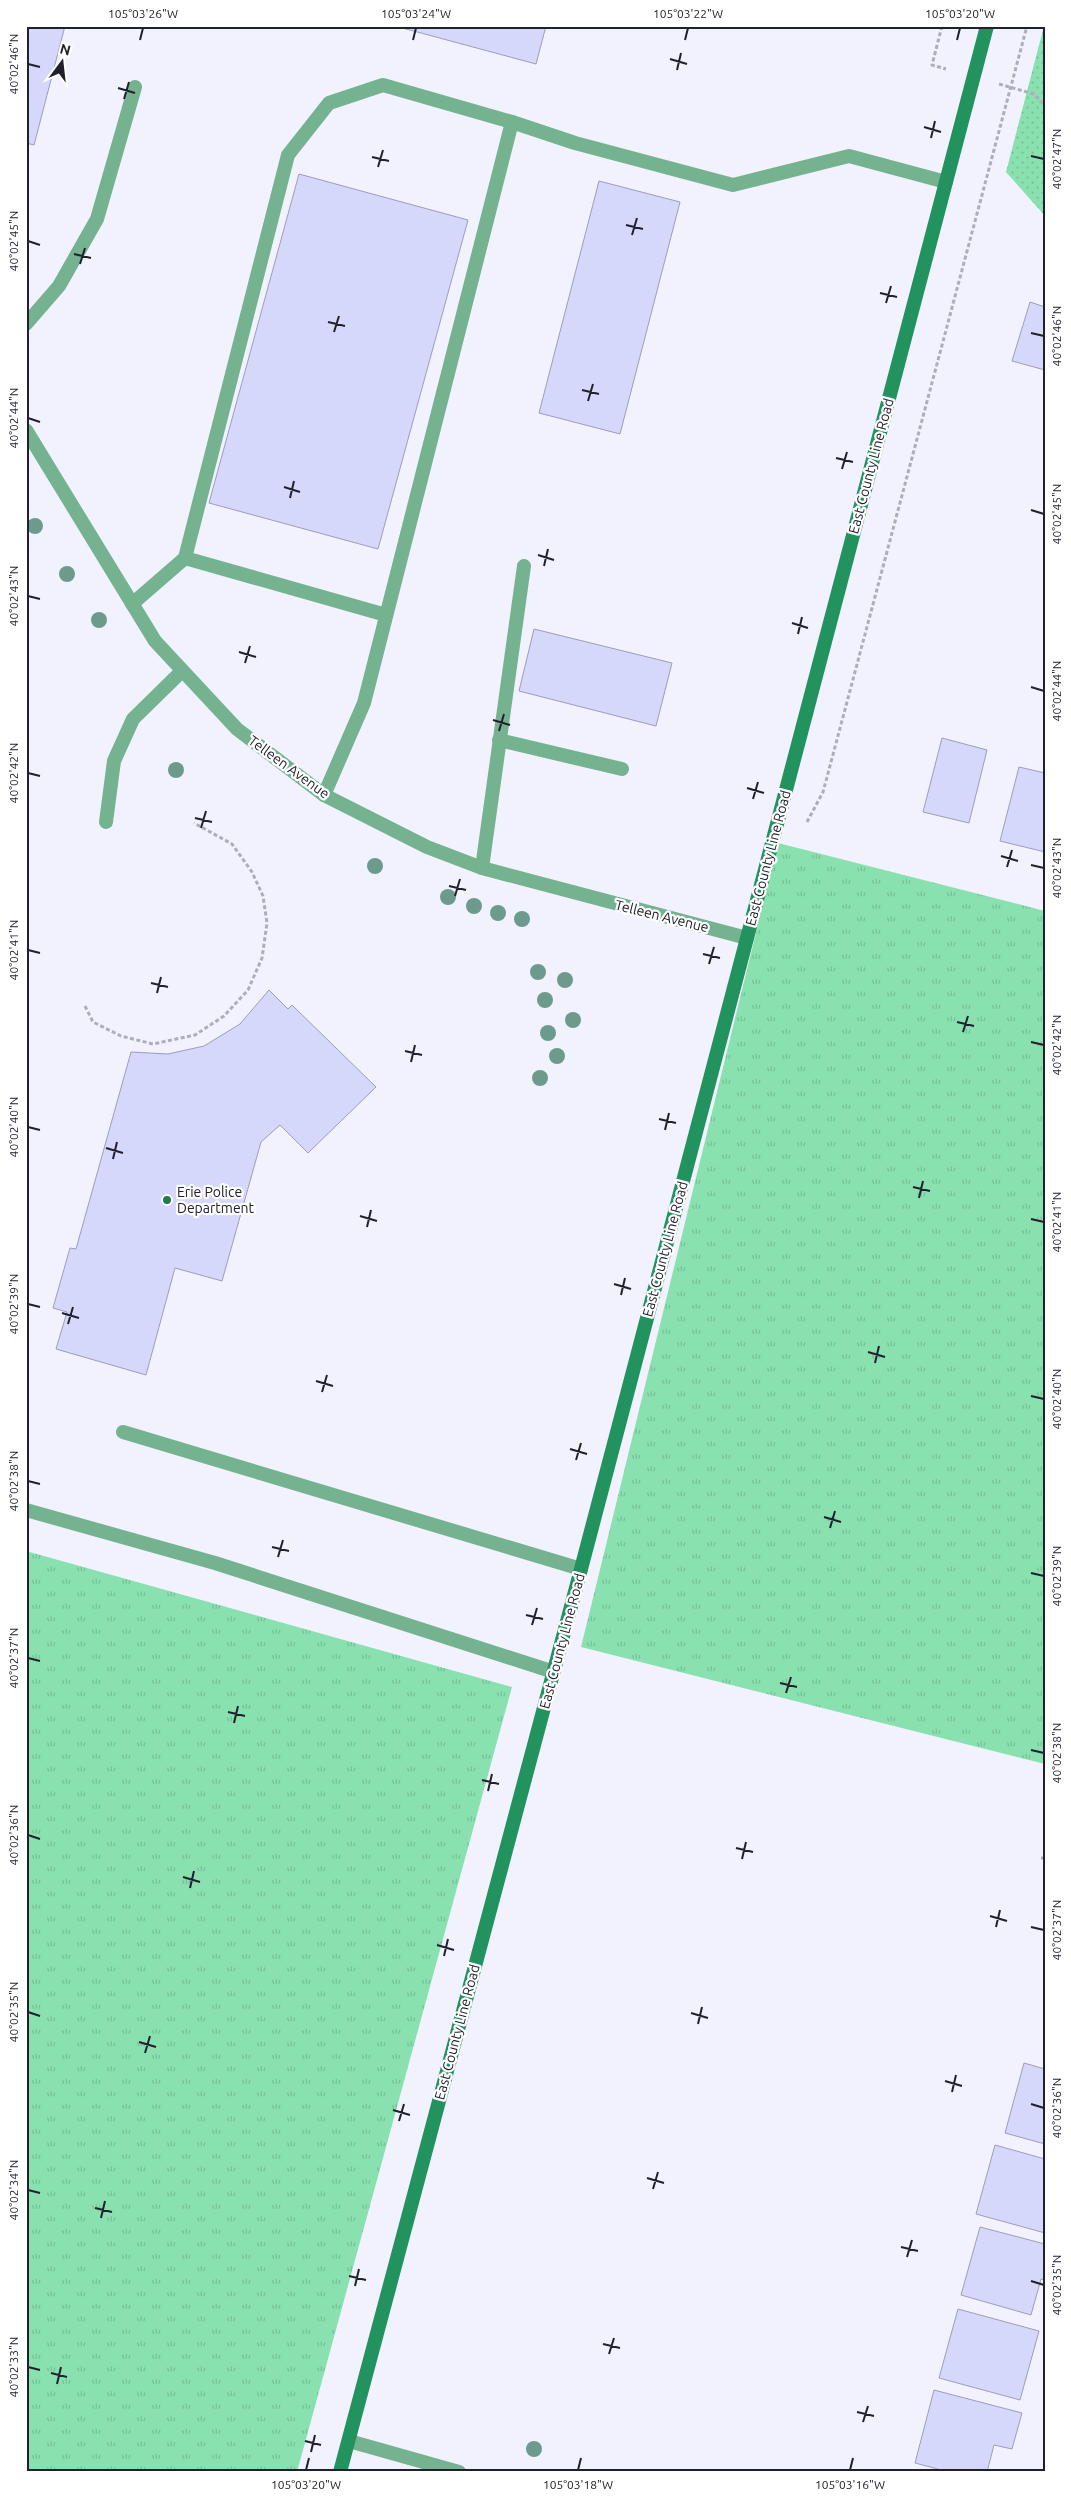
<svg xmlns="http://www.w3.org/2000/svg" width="1071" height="2498" font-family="Ubuntu,sans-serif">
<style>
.grass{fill:url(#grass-tufts)}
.park{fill:url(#park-dots)}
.building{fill:#d5d7fb;stroke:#9c9dba}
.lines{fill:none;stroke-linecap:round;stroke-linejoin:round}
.path{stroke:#adaeba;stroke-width:3;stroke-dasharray:4 2.5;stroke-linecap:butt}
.service{stroke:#75b28f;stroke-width:14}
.minor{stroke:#75b28f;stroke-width:14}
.secondary{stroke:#22925f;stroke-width:14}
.tree{fill:#6c9b8e}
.ticks{fill:none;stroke:#20212c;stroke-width:2}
.poi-dot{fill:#207b51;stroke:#fff;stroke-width:2}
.labels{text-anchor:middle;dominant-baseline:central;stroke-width:4.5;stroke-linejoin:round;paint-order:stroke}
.street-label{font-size:14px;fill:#20212c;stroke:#fff}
.poi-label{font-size:14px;fill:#20212c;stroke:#fff;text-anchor:start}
.neatline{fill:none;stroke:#20212c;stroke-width:2}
.ticks-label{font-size:12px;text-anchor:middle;fill:#20212c}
</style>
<defs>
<pattern id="grass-tufts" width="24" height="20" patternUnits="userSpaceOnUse" patternTransform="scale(1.25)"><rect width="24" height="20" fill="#89e1b0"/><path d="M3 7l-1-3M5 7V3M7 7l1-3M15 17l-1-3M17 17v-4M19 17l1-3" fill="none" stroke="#76c198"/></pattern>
<pattern id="park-dots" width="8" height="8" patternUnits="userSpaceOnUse" patternTransform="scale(1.25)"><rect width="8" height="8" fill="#89e1b0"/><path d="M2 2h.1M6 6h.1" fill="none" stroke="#76c198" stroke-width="1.8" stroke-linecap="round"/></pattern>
</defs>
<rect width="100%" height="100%" fill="#f1f2fe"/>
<g class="grass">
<polygon points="778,843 1045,911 1045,1764 581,1647"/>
<polygon points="26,1551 512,1687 297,2472 26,2472"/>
</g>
<polygon class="park" points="1044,26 1045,26 1045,216 1006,172"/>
<g class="building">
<polygon points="26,26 65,26 34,145 26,143"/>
<polygon points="395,26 546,26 536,64"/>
<polygon points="299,174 468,220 378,549 209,503"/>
<polygon points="599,181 680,202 620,434 539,413"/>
<polygon points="1030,302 1045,307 1045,370 1012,361"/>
<polygon points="534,629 672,663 656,726 519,691"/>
<polygon points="942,738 987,750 969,823 923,812"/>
<polygon points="1019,767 1045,773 1045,852 1000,841"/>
<polygon points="269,990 288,1009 292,1005 376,1087 308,1153 280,1125 261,1142 222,1281 175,1268 146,1375 56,1349 67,1312 53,1308 70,1248 76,1249 131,1052 168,1054 204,1046 240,1024"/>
<polygon points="1024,2063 1045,2069 1045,2144 1005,2133"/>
<polygon points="995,2145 1045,2159 1045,2233 976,2214"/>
<polygon points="980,2227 1045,2244 1045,2280 1041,2279 1031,2315 961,2295"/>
<polygon points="958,2309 1039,2331 1020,2400 939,2378"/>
<polygon points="934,2390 1022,2413 1012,2449 994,2445 987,2472 949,2472 915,2463"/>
</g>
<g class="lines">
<g class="path">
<polyline points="942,26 932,65 946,69"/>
<polyline points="999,84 1034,94 1045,106"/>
<polyline points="807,822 823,792 1027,26"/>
<polyline points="85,1006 93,1022 121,1036 153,1044 195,1035 224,1016 248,990 262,958 267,923 263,896 252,872 232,844 194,823"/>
<polyline points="1041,1858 1045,1858"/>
</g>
<g class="service">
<polyline points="512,122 575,143 733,185 849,156 946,182"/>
<polyline points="26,324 59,286 97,219 135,87"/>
<polyline points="132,604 185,558"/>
<polyline points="499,740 622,769"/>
<polyline points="324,795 364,703 512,122 383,85 329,103 288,155 185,558 386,615"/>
<polyline points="106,822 114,761 133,719 182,671"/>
<polyline points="482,868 524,566"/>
<polyline points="123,1432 581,1569"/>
<polyline points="26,1510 215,1563 554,1672"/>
</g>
<g class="minor">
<polyline points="26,430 155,641 237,729 324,795 427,847 482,868 747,938"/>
<polyline points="349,2441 459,2472"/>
</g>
<polyline class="secondary" points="340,2472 581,1569 987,26"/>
</g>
<g class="tree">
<circle cx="35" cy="526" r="8"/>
<circle cx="67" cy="574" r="8"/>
<circle cx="99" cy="620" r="8"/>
<circle cx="176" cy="770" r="8"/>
<circle cx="375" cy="866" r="8"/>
<circle cx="448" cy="897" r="8"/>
<circle cx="474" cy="906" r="8"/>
<circle cx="498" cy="913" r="8"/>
<circle cx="522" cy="919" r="8"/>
<circle cx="538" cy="972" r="8"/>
<circle cx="565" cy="980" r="8"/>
<circle cx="545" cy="1000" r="8"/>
<circle cx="573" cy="1020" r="8"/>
<circle cx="548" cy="1033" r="8"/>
<circle cx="557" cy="1056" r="8"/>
<circle cx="540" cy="1078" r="8"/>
<circle cx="534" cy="2449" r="8"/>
</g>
<path class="ticks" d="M 140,40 L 143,28M 413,40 L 416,28M 685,40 L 688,28M 957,40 L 960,28M 670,59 L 687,64M 28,64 L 40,67M 677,70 L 681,53M 118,88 L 135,93M 124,99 L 129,82M 924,127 L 941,132M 931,138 L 935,121M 1031,156 L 1044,159M 372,157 L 389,161M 378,167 L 383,150M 626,225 L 643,229M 632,235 L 637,218M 28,241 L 40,245M 74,254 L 91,258M 80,264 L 85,248M 880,293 L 897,297M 886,303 L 891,286M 328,322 L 345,326M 334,332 L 339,316M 1031,333 L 1044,336M 582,390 L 599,394M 588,401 L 593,384M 28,418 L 40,422M 836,458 L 853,462M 842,469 L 847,452M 284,487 L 300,492M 290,498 L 294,481M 1031,510 L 1044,514M 538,555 L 554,560M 544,566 L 548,549M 28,596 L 40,599M 792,623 L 808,628M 798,634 L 802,617M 239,652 L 256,657M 245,663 L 250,646M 1031,687 L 1044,691M 493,720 L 510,725M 499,731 L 504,714M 28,773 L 40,776M 747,788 L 764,793M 753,799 L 758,782M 195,818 L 212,822M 201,828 L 206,811M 1001,856 L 1018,861M 1031,865 L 1044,868M 1007,867 L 1012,850M 449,886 L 466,890M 455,896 L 460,879M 28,950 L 40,953M 703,954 L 720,958M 709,964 L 714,947M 151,983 L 168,987M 157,993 L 161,977M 957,1022 L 974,1026M 963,1032 L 968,1016M 1031,1042 L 1044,1045M 405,1051 L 422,1055M 411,1062 L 415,1045M 659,1119 L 676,1123M 28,1127 L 40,1130M 665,1130 L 669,1113M 106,1148 L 123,1153M 113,1159 L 117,1142M 913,1187 L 930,1191M 919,1198 L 923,1181M 360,1216 L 377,1221M 1031,1219 L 1044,1222M 367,1227 L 371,1210M 614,1284 L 631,1289M 621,1295 L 625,1278M 28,1304 L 40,1307M 62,1313 L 79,1318M 68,1324 L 73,1307M 868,1352 L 885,1357M 875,1363 L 879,1346M 316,1381 L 333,1386M 322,1392 L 327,1375M 1031,1396 L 1044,1399M 570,1449 L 587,1454M 576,1460 L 581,1443M 28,1481 L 40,1484M 824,1517 L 841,1522M 830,1528 L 835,1511M 272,1547 L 289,1551M 278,1557 L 283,1540M 1031,1573 L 1044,1576M 526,1615 L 543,1619M 532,1625 L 537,1608M 28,1658 L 40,1661M 780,1683 L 797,1687M 786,1693 L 791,1677M 228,1712 L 245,1716M 234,1723 L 238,1706M 1031,1750 L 1044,1753M 482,1780 L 499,1784M 488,1791 L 492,1774M 28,1835 L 40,1839M 736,1848 L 753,1852M 742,1859 L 746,1842M 183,1877 L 200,1882M 190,1888 L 194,1871M 990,1916 L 1007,1921M 996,1927 L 1000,1910M 1031,1927 L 1044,1930M 437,1945 L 454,1950M 444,1956 L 448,1939M 28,2012 L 40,2016M 691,2013 L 708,2018M 698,2024 L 702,2007M 139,2042 L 156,2047M 145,2053 L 150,2036M 945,2081 L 962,2086M 952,2092 L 956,2075M 1031,2104 L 1044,2108M 393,2110 L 410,2115M 399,2121 L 404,2104M 647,2178 L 664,2183M 653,2189 L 658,2172M 28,2190 L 40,2193M 95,2208 L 112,2212M 101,2218 L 105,2201M 901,2247 L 918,2251M 907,2257 L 912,2240M 349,2276 L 366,2280M 1031,2281 L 1044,2285M 355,2286 L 359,2269M 603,2344 L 620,2348M 609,2354 L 614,2338M 28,2367 L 40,2370M 51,2373 L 67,2377M 57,2384 L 61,2367M 857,2412 L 874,2416M 863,2422 L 868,2406M 305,2441 L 321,2445M 311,2452 L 315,2435M 306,2470 L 309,2458M 578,2470 L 581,2458M 850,2470 L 853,2458"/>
<circle class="poi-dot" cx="167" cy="1200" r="5"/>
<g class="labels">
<g class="street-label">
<text transform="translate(871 466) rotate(-75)">East County Line Road</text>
<text transform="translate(289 767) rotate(36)">Telleen Avenue</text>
<text transform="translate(768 858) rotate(-75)">East County Line Road</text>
<text transform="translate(662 916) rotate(14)">Telleen Avenue</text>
<text transform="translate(665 1249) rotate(-75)">East County Line Road</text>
<text transform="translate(562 1641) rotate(-75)">East County Line Road</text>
<text transform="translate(457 2032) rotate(-75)">East County Line Road</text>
</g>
<g class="poi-label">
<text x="177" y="1192">Erie Police<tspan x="177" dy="16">Department</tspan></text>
</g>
</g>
<rect width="1071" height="2498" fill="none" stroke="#ffffff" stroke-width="55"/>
<g transform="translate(62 62) rotate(15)" stroke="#ffffff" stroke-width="4" paint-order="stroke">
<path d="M0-4L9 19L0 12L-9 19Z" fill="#20212c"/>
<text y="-8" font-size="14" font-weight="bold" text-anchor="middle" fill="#20212c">N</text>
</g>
<rect x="28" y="28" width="1016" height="2442" class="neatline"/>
<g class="ticks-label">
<text x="143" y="18">105°03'26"W</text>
<text x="416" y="18">105°03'24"W</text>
<text x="688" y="18">105°03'22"W</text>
<text x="960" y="18">105°03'20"W</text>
<text transform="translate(14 64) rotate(-90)" y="4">40°02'46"N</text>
<text transform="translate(1057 159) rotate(-90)" y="4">40°02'47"N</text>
<text transform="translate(14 241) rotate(-90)" y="4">40°02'45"N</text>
<text transform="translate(1057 336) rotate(-90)" y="4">40°02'46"N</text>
<text transform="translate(14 418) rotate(-90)" y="4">40°02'44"N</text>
<text transform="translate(1057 514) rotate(-90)" y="4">40°02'45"N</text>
<text transform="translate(14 596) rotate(-90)" y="4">40°02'43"N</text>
<text transform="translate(1057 691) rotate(-90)" y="4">40°02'44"N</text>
<text transform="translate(14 773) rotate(-90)" y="4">40°02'42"N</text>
<text transform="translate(1057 868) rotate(-90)" y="4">40°02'43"N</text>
<text transform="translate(14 950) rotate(-90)" y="4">40°02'41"N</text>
<text transform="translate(1057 1045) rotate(-90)" y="4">40°02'42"N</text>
<text transform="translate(14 1127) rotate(-90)" y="4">40°02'40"N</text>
<text transform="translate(1057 1222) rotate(-90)" y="4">40°02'41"N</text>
<text transform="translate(14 1304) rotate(-90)" y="4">40°02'39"N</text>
<text transform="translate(1057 1399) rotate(-90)" y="4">40°02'40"N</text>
<text transform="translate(14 1481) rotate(-90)" y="4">40°02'38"N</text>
<text transform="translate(1057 1576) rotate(-90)" y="4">40°02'39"N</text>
<text transform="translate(14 1658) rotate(-90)" y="4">40°02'37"N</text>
<text transform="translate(1057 1753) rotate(-90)" y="4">40°02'38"N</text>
<text transform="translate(14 1835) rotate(-90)" y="4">40°02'36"N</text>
<text transform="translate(1057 1930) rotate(-90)" y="4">40°02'37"N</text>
<text transform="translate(14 2012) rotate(-90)" y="4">40°02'35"N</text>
<text transform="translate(1057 2108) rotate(-90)" y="4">40°02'36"N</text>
<text transform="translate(14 2190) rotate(-90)" y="4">40°02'34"N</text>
<text transform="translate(1057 2285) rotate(-90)" y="4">40°02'35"N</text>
<text transform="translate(14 2367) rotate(-90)" y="4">40°02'33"N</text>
<text x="306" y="2489">105°03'20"W</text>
<text x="578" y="2489">105°03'18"W</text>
<text x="850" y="2489">105°03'16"W</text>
</g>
</svg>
